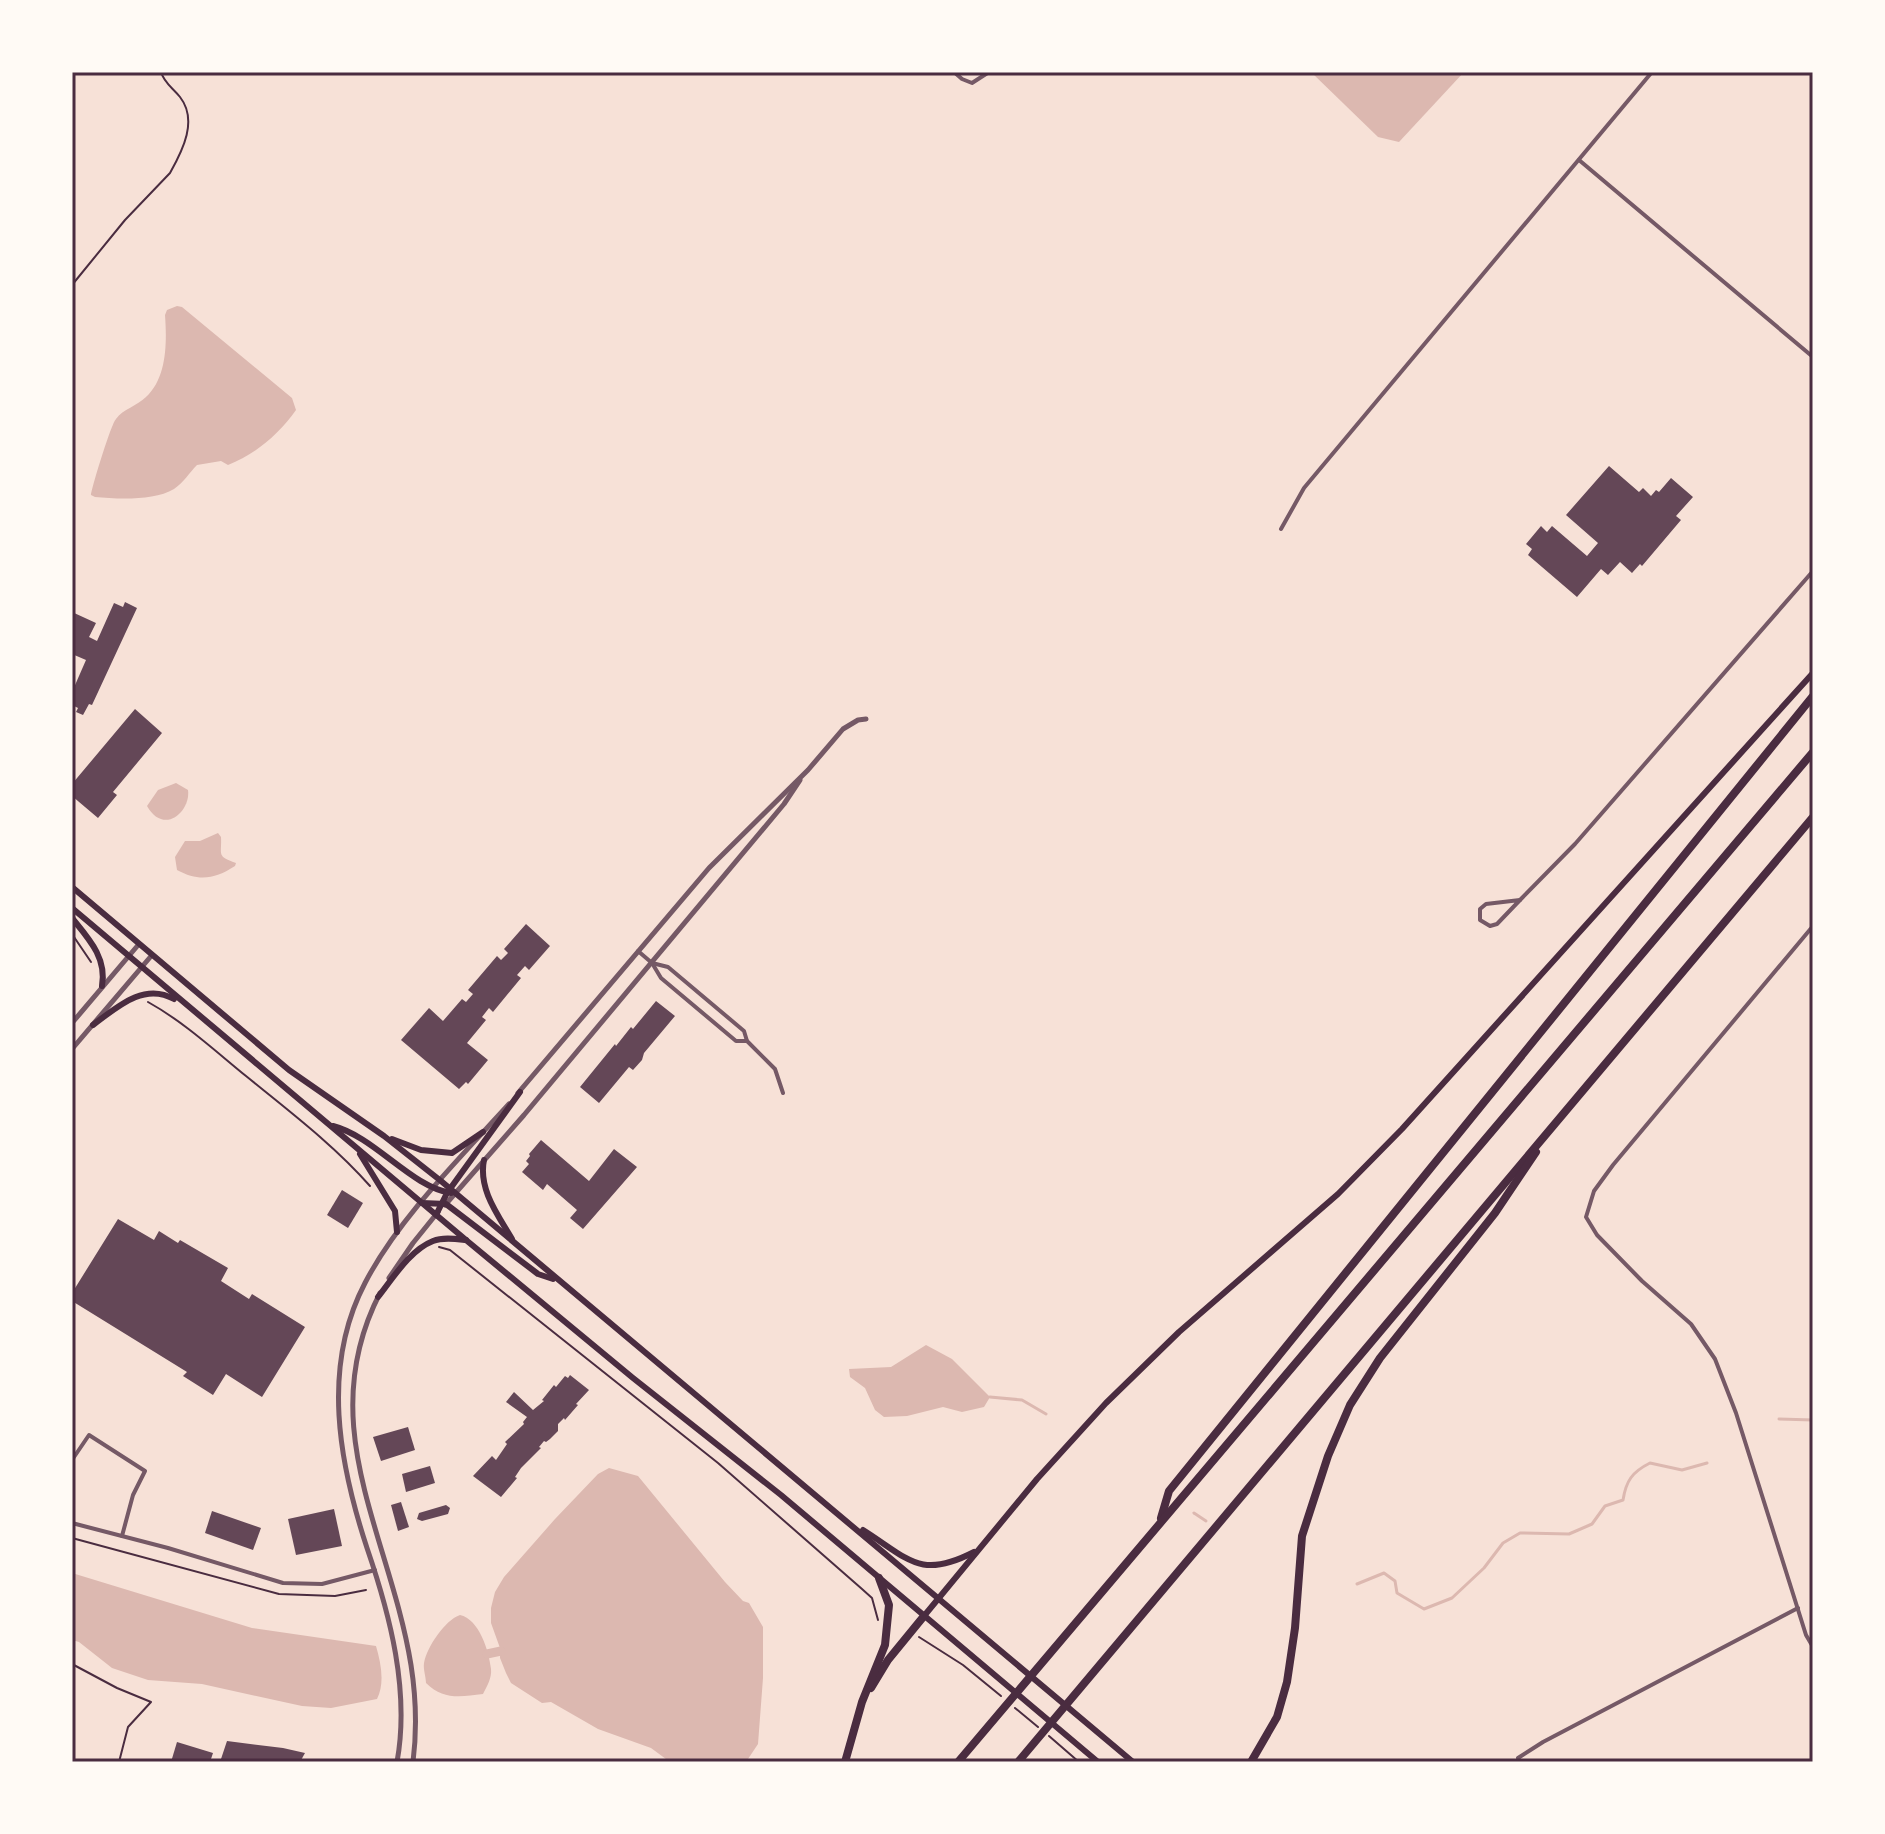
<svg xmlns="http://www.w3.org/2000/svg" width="1885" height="1834" font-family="'Golos Text',sans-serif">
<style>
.water{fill:#dcb8b0}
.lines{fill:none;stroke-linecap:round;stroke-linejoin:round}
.stream{stroke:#dcb8b0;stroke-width:3}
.canal{stroke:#dcb8b0;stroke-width:9}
.building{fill:#644757}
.path{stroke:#4a2c40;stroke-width:2}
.minor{stroke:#755966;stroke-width:4}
.tertiary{stroke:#755966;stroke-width:5}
.secondary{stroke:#4a2c40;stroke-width:6}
.motorway{stroke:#4a2c40;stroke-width:8}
.neatline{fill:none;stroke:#4a2c40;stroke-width:3}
</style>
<rect width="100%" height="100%" fill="#f7e1d7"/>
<g class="water">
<polygon points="1311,72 1464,72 1399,142 1378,137"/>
<path d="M 177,306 L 182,307 L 292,398 L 296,410 C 279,434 256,454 228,465 L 221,461 L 197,465 C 189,473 184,482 174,489 C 154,501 118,499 95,497 L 91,495 C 92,487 111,424 116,419 C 123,409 137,406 146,397 C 167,378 167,342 165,315 L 167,310 Z"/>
<path d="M 176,783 L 188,790 C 191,811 164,836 147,806 L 158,790 Z"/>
<path d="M 218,833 L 221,837 C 222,855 216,856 236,863 L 235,866 C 215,879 199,882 177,870 L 175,857 L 185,841 L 200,841 Z"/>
<polygon points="926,1345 952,1359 990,1397 984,1407 962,1412 943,1407 907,1416 884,1417 875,1410 865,1388 850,1377 849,1369 891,1367"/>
<polygon points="609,1468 638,1476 725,1582 743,1601 749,1603 763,1627 763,1678 758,1744 746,1762 670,1762 651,1748 598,1729 551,1702 542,1703 511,1683 506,1673 500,1658 500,1648 491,1623 491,1608 495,1592 504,1577 555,1519 598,1474"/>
<path d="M 72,1573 L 252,1628 L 376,1646 C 381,1663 385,1683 377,1699 L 331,1708 L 302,1706 L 202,1684 L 148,1680 L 112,1668 L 79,1642 L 72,1640 Z"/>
<path d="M 460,1615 C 479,1619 489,1651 491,1669 C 492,1678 487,1686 483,1694 C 460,1697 443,1700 426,1683 C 426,1677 423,1669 424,1663 C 427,1647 445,1620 460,1615 Z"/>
</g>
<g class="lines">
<g class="stream">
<polyline points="990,1397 1022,1400 1046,1414"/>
<polyline points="1779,1419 1813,1420"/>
<polyline points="1194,1513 1206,1521"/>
<path d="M 1357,1584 L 1384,1573 L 1395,1581 L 1397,1593 L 1424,1609 L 1452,1598 L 1484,1568 L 1503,1543 L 1520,1533 L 1569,1534 L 1592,1524 L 1605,1506 L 1623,1500 C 1626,1481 1632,1472 1650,1463 L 1682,1470 L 1707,1463"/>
</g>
<polyline class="canal" points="487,1654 501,1651"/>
</g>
<g class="building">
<polygon points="1609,466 1639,492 1643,488 1651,496 1656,490 1659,492 1671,478 1693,497 1676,516 1681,520 1642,566 1640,564 1632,573 1620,562 1608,575 1601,569 1577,597 1528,555 1532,549 1526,544 1541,526 1547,532 1552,526 1587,556 1598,543 1566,515"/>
<polygon points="125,602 137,608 92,705 89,704 83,715 76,712 78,708 72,705 72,692 86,660 72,654 72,612 96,623 89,637 97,641 114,603 123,607"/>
<polygon points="135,709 162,733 113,792 117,795 98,818 72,796 72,784"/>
<polygon points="526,924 550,946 529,970 525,966 517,975 521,978 493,1012 489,1008 482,1017 486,1020 467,1043 488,1060 468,1084 466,1082 459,1089 401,1040 429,1008 443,1021 462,999 466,1002 473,994 468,990 497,956 501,960 508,953 504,949"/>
<polygon points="656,1001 675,1016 644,1053 642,1060 633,1070 629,1067 599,1103 580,1087 615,1044 616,1046 631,1027 633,1029"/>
<polygon points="541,1140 589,1181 614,1149 637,1167 583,1229 570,1218 577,1210 547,1184 543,1190 522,1172 529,1164 526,1161 530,1156 529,1154"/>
<polygon points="342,1190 363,1203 348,1228 327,1215"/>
<polygon points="118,1219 154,1240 159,1231 178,1243 180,1240 228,1268 221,1281 249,1299 252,1294 305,1327 262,1397 226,1374 213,1395 183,1376 187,1372 72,1301 72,1293"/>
<polygon points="570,1375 589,1390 576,1404 578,1405 565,1420 564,1418 558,1424 558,1431 550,1439 546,1442 544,1441 539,1447 541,1448 521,1468 515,1477 517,1478 501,1497 473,1476 492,1456 496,1460 507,1444 505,1442 524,1424 523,1422 527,1417 506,1402 514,1392 533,1410 544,1401 542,1400 554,1385 556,1387 565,1376 568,1378"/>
<polygon points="408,1427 415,1450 381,1461 373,1437"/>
<polygon points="430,1466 435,1483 406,1492 402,1474"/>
<polygon points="401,1502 409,1527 398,1531 391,1505"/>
<polygon points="446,1505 450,1508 448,1514 422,1521 417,1519 419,1513"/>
<polygon points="334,1509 342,1546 296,1555 288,1519"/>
<polygon points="212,1511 261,1528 253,1550 205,1533"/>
<polygon points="227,1741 283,1748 305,1753 300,1762 220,1762"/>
<polygon points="177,1742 213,1753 210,1762 171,1762"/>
</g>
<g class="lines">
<g class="path">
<path d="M 72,285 L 125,220 L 170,173 C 183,150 198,120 180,97 C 173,88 164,83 161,72"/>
<polyline points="72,934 91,962"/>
<path d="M 148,1002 C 184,1022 214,1050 246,1076 C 289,1111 334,1145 370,1186"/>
<polyline points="439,1247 450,1250 718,1463 862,1589 872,1598 878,1620"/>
<polyline points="72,1538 279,1594 335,1596 366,1590"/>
<polyline points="919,1637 963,1665 1001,1696"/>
<polyline points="72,1664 117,1688 151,1702 128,1727 119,1762"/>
<polyline points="1015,1708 1038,1727"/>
<polyline points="1049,1736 1079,1762"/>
</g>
<g class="minor">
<polyline points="954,72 962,79 972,83 989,72"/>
<polyline points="1579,160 1813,357"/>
<polyline points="1281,529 1304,488 1652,72"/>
<polyline points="1520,900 1575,844 1813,571"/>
<polygon points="1520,900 1497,924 1490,926 1480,920 1480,909 1486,904"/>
<polyline points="1813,926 1613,1165 1594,1191 1586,1217 1597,1235 1642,1281 1691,1324 1715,1359 1736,1413 1806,1635 1813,1647"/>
<polyline points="638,951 652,963 661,978 736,1041 747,1041"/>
<polyline points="652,963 668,967 744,1031 747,1041 775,1069 783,1093"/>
<polyline points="72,1460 89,1435 145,1471 133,1495 122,1536"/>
<polyline points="72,1523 168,1548 283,1583 322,1584 375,1570"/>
<polyline points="1520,1762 1518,1758 1543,1742 1798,1608"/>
</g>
<g class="tertiary">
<polyline points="72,1023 139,944"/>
<polyline points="72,1049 152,955"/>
<polyline points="518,1093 709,868 808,770 843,729 858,720 866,719"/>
<polyline points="445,1205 524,1115 784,804 800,780"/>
<polyline points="389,1278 413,1243 438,1212"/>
<path d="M 380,1293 C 312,1425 390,1535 411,1665 C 416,1697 417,1730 413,1762"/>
<path d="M 397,1762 C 410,1691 390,1615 367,1548 C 339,1463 321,1367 365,1283 C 398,1219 460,1158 509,1104"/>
</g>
<g class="secondary">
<polyline points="72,887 289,1070 384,1136 441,1181 1133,1762"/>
<polyline points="72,908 466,1240 633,1378 781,1495 1098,1762"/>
<path d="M 72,918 C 89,939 107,958 102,986"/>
<path d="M 93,1025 C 117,1007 144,982 174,999"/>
<path d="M 333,1126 C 375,1137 411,1187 451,1193"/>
<polyline points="392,1139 421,1150 452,1153 483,1132"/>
<polyline points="360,1154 395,1211 397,1232"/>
<path d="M 484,1160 C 478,1189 498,1215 512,1239"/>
<polyline points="422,1203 446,1204 538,1274 553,1279"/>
<polyline points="436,1215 447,1193 520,1092"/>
<path d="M 378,1297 C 393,1278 410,1250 433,1241 C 443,1237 456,1239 466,1240"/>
<path d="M 863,1530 C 909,1559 920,1580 974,1552"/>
<polyline points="924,1616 1037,1479 1106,1403 1179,1332 1338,1194 1402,1129 1813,673"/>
</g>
<g class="motorway">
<polyline points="1161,1518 1169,1491 1813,696"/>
<polyline points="871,1688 888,1660 924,1616"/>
<polyline points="845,1762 862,1702 885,1645 889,1605 879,1578"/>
<polyline points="958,1762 1813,752"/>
<polyline points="1018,1762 1813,817"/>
<polyline points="1251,1762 1277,1717 1287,1682 1295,1628 1302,1536 1328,1456 1350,1405 1380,1358 1495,1213 1536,1152"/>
</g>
</g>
<rect width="1885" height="1834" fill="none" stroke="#fffaf5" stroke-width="148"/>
<rect x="74" y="74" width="1737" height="1686" class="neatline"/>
</svg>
